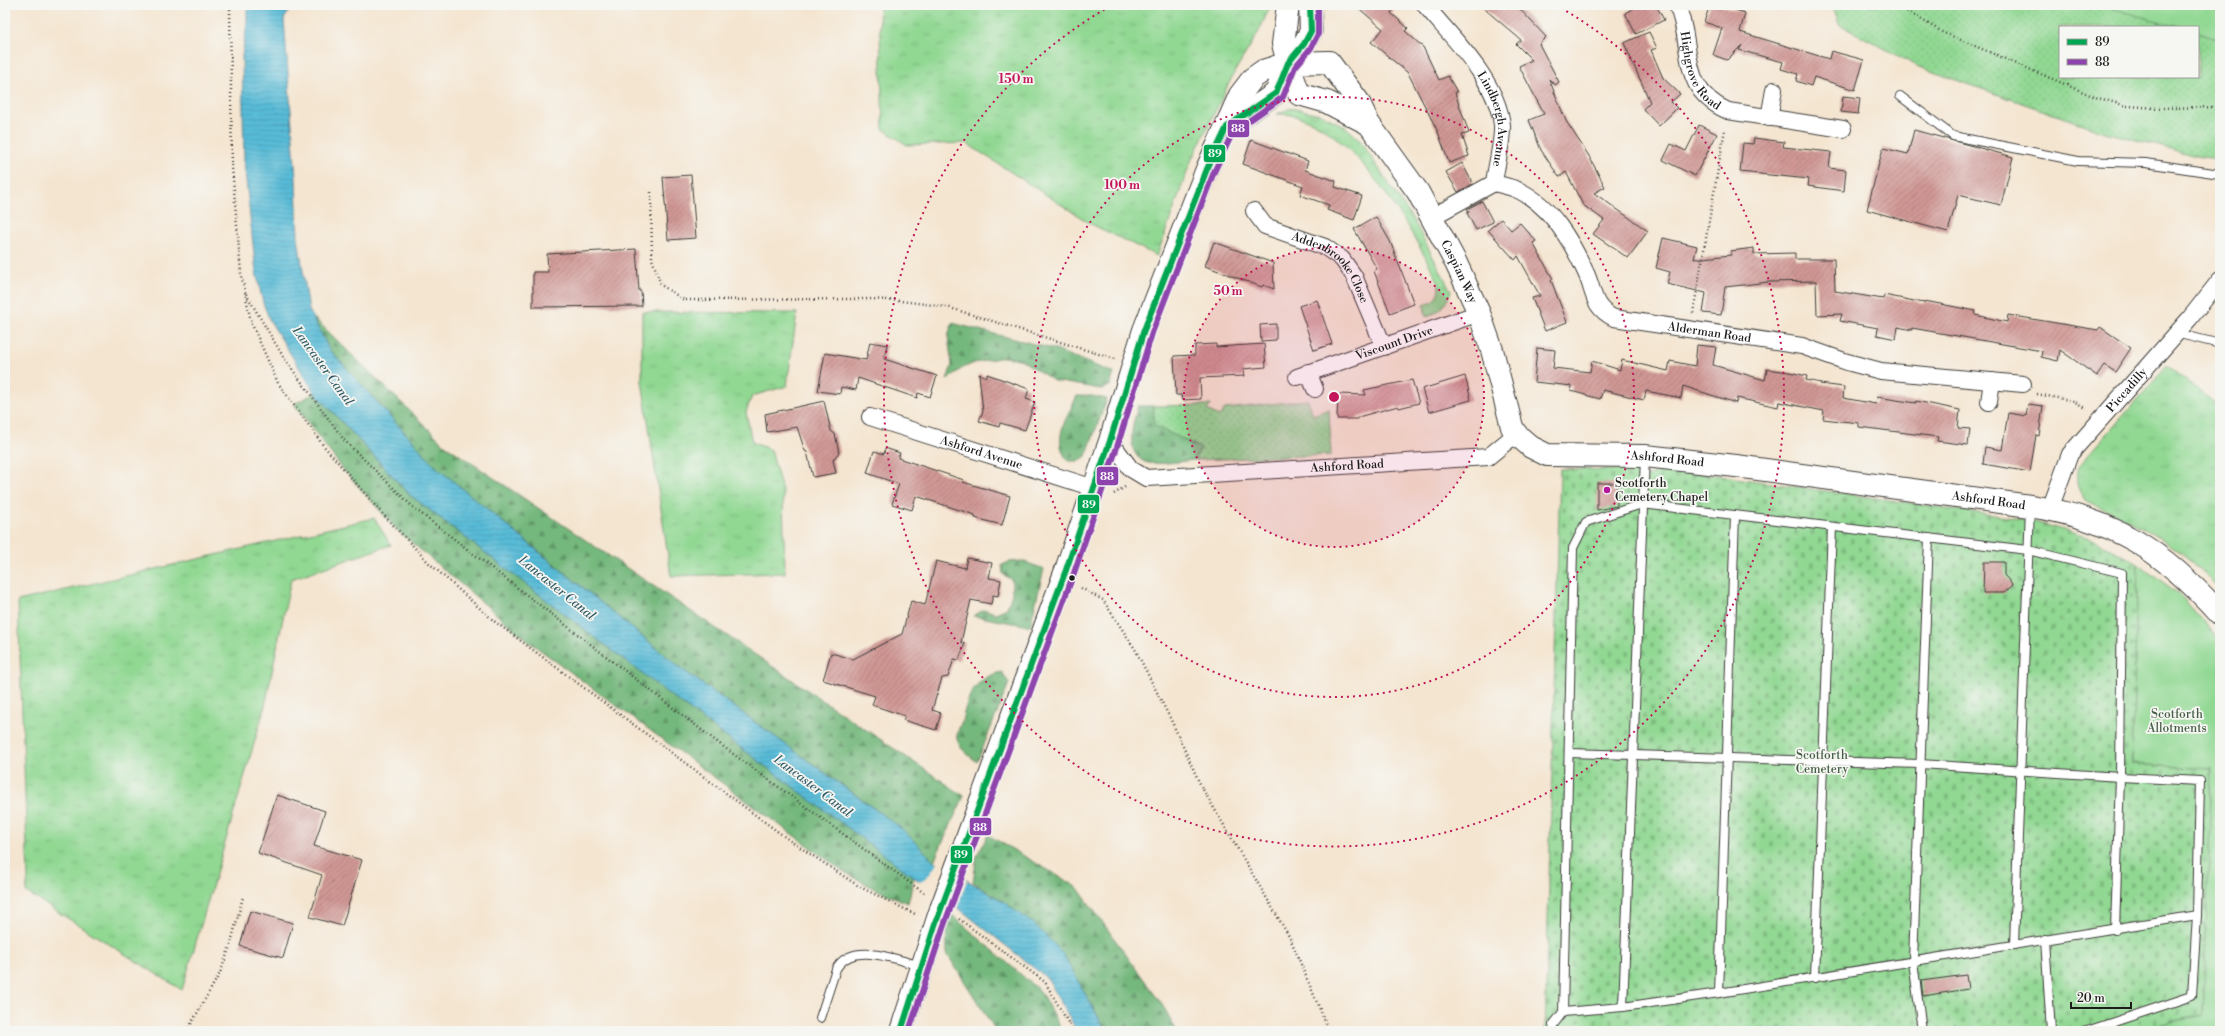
<svg xmlns="http://www.w3.org/2000/svg" width="2225" height="1036" font-family="'Libre Bodoni',serif">
<style>
.grass{fill:url(#grass-tufts);stroke:#567a58}
.forest{fill:url(#forest-firs);stroke:#486a4c}
.cemetery{fill:url(#cemetery-stones);stroke:#567a58}
.park{fill:url(#park-dots);stroke:#567a58;fill-rule:evenodd}
.garden{fill:#91d893;stroke:#567a58}
.water{fill:url(#water-rules);stroke:#3a6c7a}
.pier{fill:#f4e5d0}
.building{fill:url(#building-hatch)}
.lines{fill:none;stroke-linecap:round;stroke-linejoin:round}
.lane-casing{stroke:#3c3a37;stroke-width:10}
.street-casing{stroke:#3c3a37;stroke-width:18}
.secondary-casing{stroke:#3c3a37;stroke-width:24}
.primary-casing{stroke:#3c3a37;stroke-width:24}
.path{stroke:#3c3a37;stroke-width:2.5;stroke-dasharray:1 3;stroke-linecap:butt}
.lane{stroke:#fff;stroke-width:8}
.street{stroke:#fff;stroke-width:16}
.secondary{stroke:#fff;stroke-width:22}
.primary{stroke:#fff;stroke-width:22}
.primary-bridge-casing{stroke:#3c3a37;stroke-width:24;stroke-linecap:butt}
.primary-bridge{stroke:#fff;stroke-width:22}
.bus-1-casing{stroke:#f6f6f2;stroke-width:9}
.bus-2-casing{stroke:#f6f6f2;stroke-width:9}
.bus-1{stroke:#00a651;stroke-width:6}
.bus-2{stroke:#8e44ad;stroke-width:6}
.ring{fill:none;stroke:#c2185b;stroke-width:2;stroke-dasharray:2 4}
.poi-dot{fill:#b5179e;stroke:#f6f6f2;stroke-width:1.5}
.bus-dot{fill:#1c1c1c;stroke:#f6f6f2;stroke-width:1.5}
.labels{text-anchor:middle;dominant-baseline:central;stroke-width:3.5;stroke-linejoin:round;paint-order:stroke}
.street-label{font-size:12px;fill:#1c1c1c;stroke:#f6f6f2}
.poi-label{font-size:12px;fill:#1c1c1c;stroke:#f6f6f2;text-anchor:start}
.park-label{font-size:12px;fill:#455e46;stroke:#f6f6f2}
.water-label{font-size:13px;font-style:italic;fill:#345c67;stroke:#f6f6f2}
.centre{fill:#c2185b;stroke:#f6f6f2;stroke-width:2}
.ring-label{font-size:12px;text-anchor:middle;font-weight:bold;fill:#c2185b;stroke:#f6f6f2;stroke-width:3.5;stroke-linejoin:round;paint-order:stroke}
.line-badge{stroke:#f6f6f2;stroke-width:1.5}
.badge-label{font-size:11px;text-anchor:middle;font-weight:bold;fill:#fff}
</style>
<defs>
<pattern id="grass-tufts" width="24" height="20" patternUnits="userSpaceOnUse"><rect width="24" height="20" fill="#91d893"/><path d="M3 7l-1-3M5 7V3M7 7l1-3M15 17l-1-3M17 17v-4M19 17l1-3" fill="none" stroke="#7cb97e"/></pattern>
<pattern id="forest-firs" width="22" height="20" patternUnits="userSpaceOnUse"><rect width="22" height="20" fill="#74b87d"/><path d="M5 1l3.5 6h-7zM16 11l3.5 6h-7z" fill="#5e9566"/></pattern>
<pattern id="cemetery-stones" width="16" height="16" patternUnits="userSpaceOnUse"><rect width="16" height="16" fill="#91d893"/><path d="M2 7V4a2 2 0 0 1 4 0v3zM10 15v-3a2 2 0 0 1 4 0v3z" fill="#7cb97e"/></pattern>
<pattern id="park-dots" width="8" height="8" patternUnits="userSpaceOnUse"><rect width="8" height="8" fill="#91d893"/><path d="M2 2h.1M6 6h.1" fill="none" stroke="#7cb97e" stroke-width="1.8" stroke-linecap="round"/></pattern>
<pattern id="water-rules" width="6" height="5" patternUnits="userSpaceOnUse"><rect width="6" height="5" fill="#59bbd7"/><path d="M0 2.5h6" fill="none" stroke="#4da0b8"/></pattern>
<pattern id="building-hatch" width="6" height="6" patternUnits="userSpaceOnUse"><rect width="6" height="6" fill="#d09794"/><path d="M-1 1l2-2M0 6l6-6M5 7l2-2" fill="none" stroke="#a87a78"/></pattern>
</defs>
<rect width="100%" height="100%" fill="#f6f6f2"/>
<filter id="ink" filterUnits="userSpaceOnUse"><feTurbulence type="fractalNoise" baseFrequency=".025" numOctaves="2"/><feDisplacementMap in="SourceGraphic" scale="8" xChannelSelector="R" yChannelSelector="G"/><feConvolveMatrix kernelMatrix="1 2 1 2 8 2 1 2 1" color-interpolation-filters="sRGB"/></filter>
<filter id="wash" filterUnits="userSpaceOnUse"><feTurbulence type="fractalNoise" baseFrequency=".012" numOctaves="4" result="noise"/><feDisplacementMap in="SourceGraphic" scale="16" xChannelSelector="R" yChannelSelector="G"/><feGaussianBlur stdDeviation="0.9" result="paint"/><feColorMatrix in="noise" values="0 0 0 0 0 0 0 0 0 0 0 0 0 0 0 0 0 1.4 0 .05"/><feComposite in="paint" operator="in"/></filter>
<g filter="url(#wash)">
<rect width="100%" height="100%" fill="#f4e5d0"/>
<g class="grass">
<polygon points="879,5 1271,5 1258,33 1235,71 1191,161 1157,256 1091,224 966,143 907,145 883,129"/>
<path d="M 1291,108 L 1321,114 L 1346,127 L 1359,139 L 1414,221 L 1451,291 C 1446,306 1441,311 1426,317 L 1424,305 C 1436,301 1441,294 1438,281 C 1411,229 1345,110 1277,114 Z"/>
<polygon points="642,312 797,313 787,386 752,396 746,412 752,442 771,450 783,494 785,573 671,576 642,381"/>
<path d="M 2167,366 L 2220,407 L 2220,590 C 2178,542 2142,526 2085,500 C 2076,487 2075,481 2079,466 Z"/>
<polygon points="374,518 391,545 291,579 265,706 182,990 26,892 28,878 18,601"/>
</g>
<g class="forest">
<polygon points="313,317 445,445 964,796 934,861 902,829 682,669 436,467 329,349"/>
<polygon points="952,323 1053,349 1114,373 1110,386 1101,389 1054,381 1020,359 1004,357 974,363 961,369 947,380 952,365 948,337"/>
<polygon points="315,393 410,495 666,692 914,877 908,903 875,889 841,870 528,641 398,531 342,468 294,404"/>
<path d="M 1077,396 L 1092,396 L 1107,399 L 1086,456 L 1079,461 L 1068,461 C 1051,439 1067,418 1077,396 Z"/>
<path d="M 1138,406 L 1154,406 L 1154,425 L 1201,448 L 1194,460 C 1182,461 1156,466 1145,462 C 1124,453 1133,422 1138,406 Z"/>
<polygon points="1022,561 1044,569 1030,626 973,616 984,610 996,613 1007,608 1012,594 1012,580 1003,574 1002,565 1009,562"/>
<path d="M 1002,672 L 1009,683 L 977,762 C 969,755 960,750 957,739 C 956,734 960,726 962,721 C 968,695 974,678 1002,672 Z"/>
<polygon points="988,835 1077,887 1163,1006 1177,1031 1106,1031 1062,952 1001,900 973,882 977,855"/>
<polygon points="946,910 1040,991 1062,1031 996,1031 947,954"/>
</g>
<polygon class="cemetery" points="1560,469 1634,470 1639,476 1651,476 1655,471 1707,474 2028,520 2090,538 2138,563 2132,764 2212,769 2203,1015 2130,1031 1545,1031"/>
<g class="park">
<path d="M 1816,5 L 2220,5 L 2220,159 L 2201,157 L 2102,131 L 1919,67 L 1839,24 L 1834,9 ZM 2060,27 L 2198,27 L 2198,77 L 2060,77 Z"/>
<polygon points="1308,400 1313,415 1329,409 1331,455 1194,460 1201,448 1154,425 1154,406 1211,405 1207,410 1219,416 1225,409"/>
</g>
<g class="garden">
<polygon points="2100,5 2220,5 2220,39 2198,32 2198,27 2179,27"/>
<polygon points="2138,563 2180,595 2220,640 2220,1031 2130,1031 2203,1015 2212,769 2132,764"/>
</g>
<polygon class="water" points="247,5 293,5 284,19 296,178 298,238 309,310 329,349 436,467 538,551 682,669 902,829 934,861 1001,900 1035,925 1062,952 1106,1031 1077,1031 1048,979 957,907 923,884 666,692 410,495 315,393 270,321 263,303 256,272 244,162 242,56 247,24"/>
<polygon class="pier" points="938,862 967,880 956,909 919,883 930,874"/>
<g id="blocks">
<g class="building">
<polygon points="1355,5 1397,5 1391,13 1408,28 1405,31 1423,47 1439,80 1448,76 1457,92 1455,93 1469,133 1462,135 1469,156 1449,163 1438,132 1408,73 1371,42 1383,29"/>
<polygon points="1480,5 1516,5 1546,37 1539,44 1559,82 1555,85 1549,79 1566,121 1589,156 1605,187 1594,193 1648,231 1628,258 1593,234 1604,220 1583,205 1566,172 1559,177 1541,150 1529,120 1544,114 1519,66 1532,60 1516,44 1521,40"/>
<polygon points="1639,5 1656,5 1664,20 1636,34 1625,13"/>
<polygon points="1710,5 1719,5 1745,13 1740,32 1829,59 1831,51 1864,60 1855,90 1814,77 1811,86 1796,81 1798,74 1781,69 1783,62 1739,50 1742,45 1727,60 1713,55 1722,28 1704,22"/>
<polygon points="1649,32 1657,48 1651,50 1663,78 1680,94 1671,102 1677,108 1659,126 1643,109 1650,102 1624,43"/>
<polygon points="1843,96 1860,98 1858,114 1841,112"/>
<polygon points="1699,125 1717,134 1695,176 1663,160 1671,144 1686,151"/>
<polygon points="1914,130 2013,157 2001,205 1958,195 1948,232 1867,210 1883,148 1908,154"/>
<polygon points="1754,138 1784,142 1783,147 1831,152 1829,168 1846,170 1844,191 1808,186 1809,179 1740,172 1743,143 1753,144"/>
<polygon points="1251,140 1308,161 1305,170 1336,181 1335,187 1362,196 1354,220 1327,210 1329,205 1300,195 1303,186 1243,164"/>
<polygon points="1462,163 1473,184 1458,192 1446,172"/>
<polygon points="691,175 696,238 668,240 663,177"/>
<polygon points="1482,201 1493,222 1476,230 1467,213 1469,212 1467,209"/>
<polygon points="1376,217 1390,241 1414,304 1390,313 1374,271 1377,269 1354,229"/>
<polygon points="1501,219 1511,230 1520,223 1536,241 1533,243 1553,279 1551,280 1567,322 1545,331 1532,298 1540,296 1518,256 1515,260 1488,230"/>
<polygon points="1663,238 1697,246 1694,259 1731,255 1731,251 1754,248 1754,254 1795,253 1795,259 1834,259 1835,291 1883,299 1884,295 1924,303 1925,301 1976,311 1975,315 2007,322 2008,315 2098,330 2100,327 2131,348 2115,372 2105,365 2097,376 2060,350 2058,361 2041,357 2042,351 1912,328 1912,330 1898,327 1896,339 1877,335 1878,328 1840,321 1842,314 1817,315 1816,281 1769,282 1725,287 1721,315 1703,313 1706,293 1667,284 1670,272 1656,268"/>
<polygon points="1214,242 1273,263 1274,289 1263,285 1262,287 1205,266"/>
<polygon points="636,249 639,291 641,291 642,306 533,307 533,272 548,272 547,254"/>
<polygon points="1317,300 1332,344 1314,350 1299,306"/>
<polygon points="1276,324 1276,340 1261,341 1260,325"/>
<polygon points="870,342 887,345 884,359 937,376 930,397 918,393 917,398 858,378 856,390 841,387 840,394 818,391 825,353 866,360"/>
<polygon points="1216,344 1216,347 1264,344 1266,367 1243,369 1244,376 1200,378 1201,399 1182,400 1181,395 1176,395 1174,356 1195,355 1195,345"/>
<polygon points="1697,345 1716,347 1713,365 1765,380 1767,369 1789,372 1807,376 1806,380 1821,383 1820,384 1844,387 1843,398 1876,404 1877,397 1916,403 1916,401 1960,410 1958,428 1970,429 1968,445 1937,441 1938,437 1859,427 1859,423 1823,419 1824,411 1779,402 1778,407 1737,398 1736,403 1683,386 1681,398 1646,391 1644,400 1603,390 1600,399 1571,391 1572,386 1534,382 1537,348 1555,350 1553,368 1590,372 1592,361 1620,370 1622,360 1668,371 1670,361 1695,366"/>
<polygon points="979,374 987,377 987,374 1029,389 1026,399 1035,402 1025,430 1000,423 999,427 979,421 983,411"/>
<polygon points="1465,376 1471,400 1429,412 1422,389"/>
<polygon points="1412,380 1419,403 1399,408 1398,406 1358,417 1358,419 1337,419 1338,394 1366,395 1364,390"/>
<polygon points="824,401 831,431 835,434 839,452 833,460 836,473 813,477 807,452 805,451 797,427 767,432 765,414"/>
<polygon points="2028,404 2043,406 2039,436 2036,435 2030,472 1983,464 1985,447 2002,450 2008,413 2026,416"/>
<polygon points="885,448 900,453 898,458 964,480 963,482 1010,496 1002,525 975,518 975,515 916,496 912,510 892,504 899,484 867,473 874,451 884,454"/>
<polygon points="1597,483 1617,483 1617,506 1597,510"/>
<polygon points="967,558 992,563 989,578 1001,580 998,596 993,595 991,604 971,600 961,642 965,643 959,660 954,659 948,677 942,678 932,710 941,713 936,730 903,720 905,716 872,705 875,696 823,680 831,653 853,659 902,634 911,601 925,605 936,561 965,568"/>
<polygon points="1984,562 2004,562 2004,575 2013,585 2004,593 1983,593"/>
<polygon points="277,795 325,811 314,846 362,860 342,926 310,917 322,875 258,853"/>
<polygon points="250,911 293,923 283,958 240,946"/>
<polygon points="1966,975 1968,989 1923,996 1921,981"/>
</g>
</g>
</g>
<g filter="url(#ink)">
<use href="#blocks" fill-opacity="0" stroke="#3c3a37" stroke-width="1"/>
<g class="lines">
<defs>
<g id="lane">
<polyline points="1900,96 1953,136 2078,161 2146,163 2220,174"/>
<polyline points="2176,333 2220,344"/>
<polyline points="1569,753 1920,764 2120,777 2115,930"/>
<polyline points="2045,939 2051,1031"/>
<polyline points="2014,945 2030,507"/>
<polyline points="1815,978 1832,527"/>
<polyline points="1719,993 1735,515"/>
<polyline points="1623,1007 1645,457"/>
<polyline points="1563,1012 1623,1007 1719,993 2197,915"/>
<path d="M 820,1018 L 836,969 C 852,940 896,960 922,966"/>
<polyline points="1554,1031 1553,1025 1563,1012 1573,548 1586,522 1642,504 2028,550 2122,573 2120,777 2200,781 2197,915 2192,996 2087,1031"/>
<polyline points="1922,1031 1913,961 1929,538"/>
</g>
<g id="street">
<path id="s1" d="M 1425,5 C 1453,39 1497,80 1502,125 C 1503,141 1496,166 1494,183 L 1432,217"/>
<path id="s2" d="M 1677,5 C 1695,48 1677,88 1728,111 L 1843,129"/>
<polyline points="1769,118 1774,90"/>
<path id="s3" d="M 1494,183 C 1502,185 1512,187 1520,191 C 1552,207 1572,242 1586,273 C 1595,293 1592,307 1614,318 L 1802,346 L 1847,362 L 1881,371 L 2023,384"/>
<path id="s4" d="M 1254,211 L 1265,226 L 1325,247 L 1342,259 L 1354,276 L 1384,347"/>
<polyline points="1308,372 1315,389"/>
<path id="s5" d="M 1297,377 L 1479,313"/>
<polyline points="1989,402 1992,381"/>
<path id="s6" d="M 870,417 L 1094,488"/>
<path id="s7" d="M 1110,441 L 1131,469 L 1146,478 L 1488,457 L 1516,434"/>
<path id="s8" d="M 2050,509 L 2070,454 L 2190,318 L 2220,280"/>
</g>
<g id="secondary">
<path id="s9" d="M 1369,124 L 1327,102 L 1299,94 L 1288,63 L 1329,62 L 1358,101 L 1369,124 L 1418,192 L 1456,263 L 1479,313 L 1492,350 L 1512,427 L 1516,434 L 1531,447 L 1547,455 L 1645,456 L 1736,466 L 2030,506 C 2116,519 2163,551 2220,614"/>
</g>
<g id="primary">
<polyline points="1288,63 1283,44 1288,5"/>
<polyline points="1227,127 1276,93 1288,63 1304,44 1311,31 1310,5"/>
<polyline points="963,849 1066,570 1110,441 1144,330 1207,169 1240,95 1253,78 1263,71 1288,63"/>
<polyline points="901,1031 941,909"/>
</g>
</defs>
<use href="#lane" class="lane-casing"/>
<use href="#street" class="street-casing"/>
<use href="#secondary" class="secondary-casing"/>
<use href="#primary" class="primary-casing"/>
<g class="path">
<polyline points="230,5 232,167 241,273 251,322 278,383 323,445 379,510 429,563 494,621 789,840 860,887 917,915"/>
<polyline points="1897,5 1942,32 2095,97 2127,106 2157,108 2220,107"/>
<path d="M 651,192 L 652,259 L 661,285 L 684,300 L 862,299 C 891,299 918,303 947,307 L 1115,359"/>
<polyline points="246,294 284,358 344,440 414,508 725,748 924,893"/>
<polyline points="1693,313 1725,129"/>
<polyline points="2037,394 2074,401 2086,409"/>
<polyline points="1114,494 1125,487"/>
<polyline points="1081,588 1103,600 1135,649 1172,722 1201,786 1290,938 1329,1031"/>
<polyline points="959,919 1045,982 1073,1031"/>
<polyline points="187,1031 220,973 230,946 243,897"/>
</g>
<use href="#lane" class="lane"/>
<use href="#street" class="street"/>
<use href="#secondary" class="secondary"/>
<use href="#primary" class="primary"/>
<defs>
<polyline id="primary-bridge" points="941,909 963,849"/>
</defs>
<use href="#primary-bridge" class="primary-bridge-casing"/>
<use href="#primary-bridge" class="primary-bridge"/>
<defs>
<polyline id="bus-1" points="901,1031 935,925 1066,570 1110,441 1144,330 1207,169 1227,127 1276,93 1288,63 1304,44 1311,31 1310,5"/>
<polyline id="bus-2" points="909,1031 943,928 1074,573 1118,444 1152,333 1214,172 1233,132 1283,97 1295,67 1311,48 1318,34 1318,5"/>
</defs>
<use href="#bus-1" class="bus-1-casing"/>
<use href="#bus-2" class="bus-2-casing"/>
<use href="#bus-1" class="bus-1"/>
<use href="#bus-2" class="bus-2"/>
</g>
</g>
<circle cx="1334" cy="397" r="150" fill="#c2185b" fill-opacity=".12"/>
<g class="ring">
<circle cx="1334" cy="397" r="150"/>
<circle cx="1334" cy="397" r="300"/>
<path d="M1556 5A450 450 0 1 1 1112 5"/>
</g>
<circle class="poi-dot" cx="1607" cy="490" r="4"/>
<circle class="bus-dot" cx="1072" cy="578" r="3.5"/>
<g class="labels">
<g class="street-label">
<text stroke="none"><textPath href="#s2" startOffset="71">Highgrove Road</textPath></text>
<text stroke="none"><textPath href="#s1" startOffset="137">Lindbergh Avenue</textPath></text>
<text stroke="none"><textPath href="#s4" startOffset="100">Addenbrooke Close</textPath></text>
<text stroke="none"><textPath href="#s9" startOffset="398">Caspian Way</textPath></text>
<text stroke="none"><textPath href="#s3" startOffset="286">Alderman Road</textPath></text>
<text stroke="none"><textPath href="#s5" startOffset="103">Viscount Drive</textPath></text>
<text stroke="none"><textPath href="#s8" startOffset="144">Piccadilly</textPath></text>
<text stroke="none"><textPath href="#s6" startOffset="117">Ashford Avenue</textPath></text>
<text stroke="none"><textPath href="#s9" startOffset="729">Ashford Road</textPath></text>
<text stroke="none"><textPath href="#s7" startOffset="254">Ashford Road</textPath></text>
<text stroke="none"><textPath href="#s9" startOffset="1053">Ashford Road</textPath></text>
</g>
<g class="poi-label">
<text x="1615" y="483">Scotforth<tspan x="1615" dy="14">Cemetery Chapel</tspan></text>
</g>
<g class="park-label">
<text x="2177" y="714">Scotforth<tspan x="2177" dy="14">Allotments</tspan></text>
<text x="1822" y="755">Scotforth<tspan x="1822" dy="14">Cemetery</tspan></text>
</g>
<g class="water-label">
<text transform="translate(323 366) rotate(54)">Lancaster Canal</text>
<text transform="translate(557 588) rotate(39)">Lancaster Canal</text>
<text transform="translate(813 786) rotate(37)">Lancaster Canal</text>
</g>
</g>
<circle cx="1334" cy="397" r="6" class="centre"/>
<g class="ring-label">
<text x="1016" y="83">150 m</text>
<text x="1122" y="189">100 m</text>
<text x="1228" y="295">50 m</text>
</g>
<g class="line-badge">
<rect x="1227" y="119" width="23" height="19" rx="4" fill="#8e44ad"/>
<rect x="1203" y="144" width="23" height="19" rx="4" fill="#00a651"/>
<rect x="1096" y="466" width="23" height="20" rx="4" fill="#8e44ad"/>
<rect x="1077" y="494" width="23" height="20" rx="4" fill="#00a651"/>
<rect x="969" y="817" width="23" height="19" rx="4" fill="#8e44ad"/>
<rect x="950" y="845" width="23" height="19" rx="4" fill="#00a651"/>
</g>
<g class="badge-label">
<text x="1238" y="132">88</text>
<text x="1215" y="157">89</text>
<text x="1107" y="480">88</text>
<text x="1089" y="508">89</text>
<text x="980" y="831">88</text>
<text x="961" y="858">89</text>
</g>
<rect width="2225" height="1036" fill="none" stroke="#f6f6f2" stroke-width="20"/>
<rect x="2059" y="26" width="140" height="52" fill="#f6f6f2" stroke="#9f9f9c"/>
<rect x="2067" y="39" width="20" height="6" fill="#00a651" stroke="#9f9f9c"/>
<text x="2095" y="46" font-size="12" fill="#1c1c1c">89</text>
<rect x="2067" y="59" width="20" height="6" fill="#8e44ad" stroke="#9f9f9c"/>
<text x="2095" y="66" font-size="12" fill="#1c1c1c">88</text>
<path d="M2071 1002v6h60v-6" fill="none" stroke="#1c1c1c" stroke-width="2"/>
<text x="2077" y="1002" font-size="12" fill="#1c1c1c" stroke="#f6f6f2" stroke-width="3" paint-order="stroke">20 m</text>
</svg>
